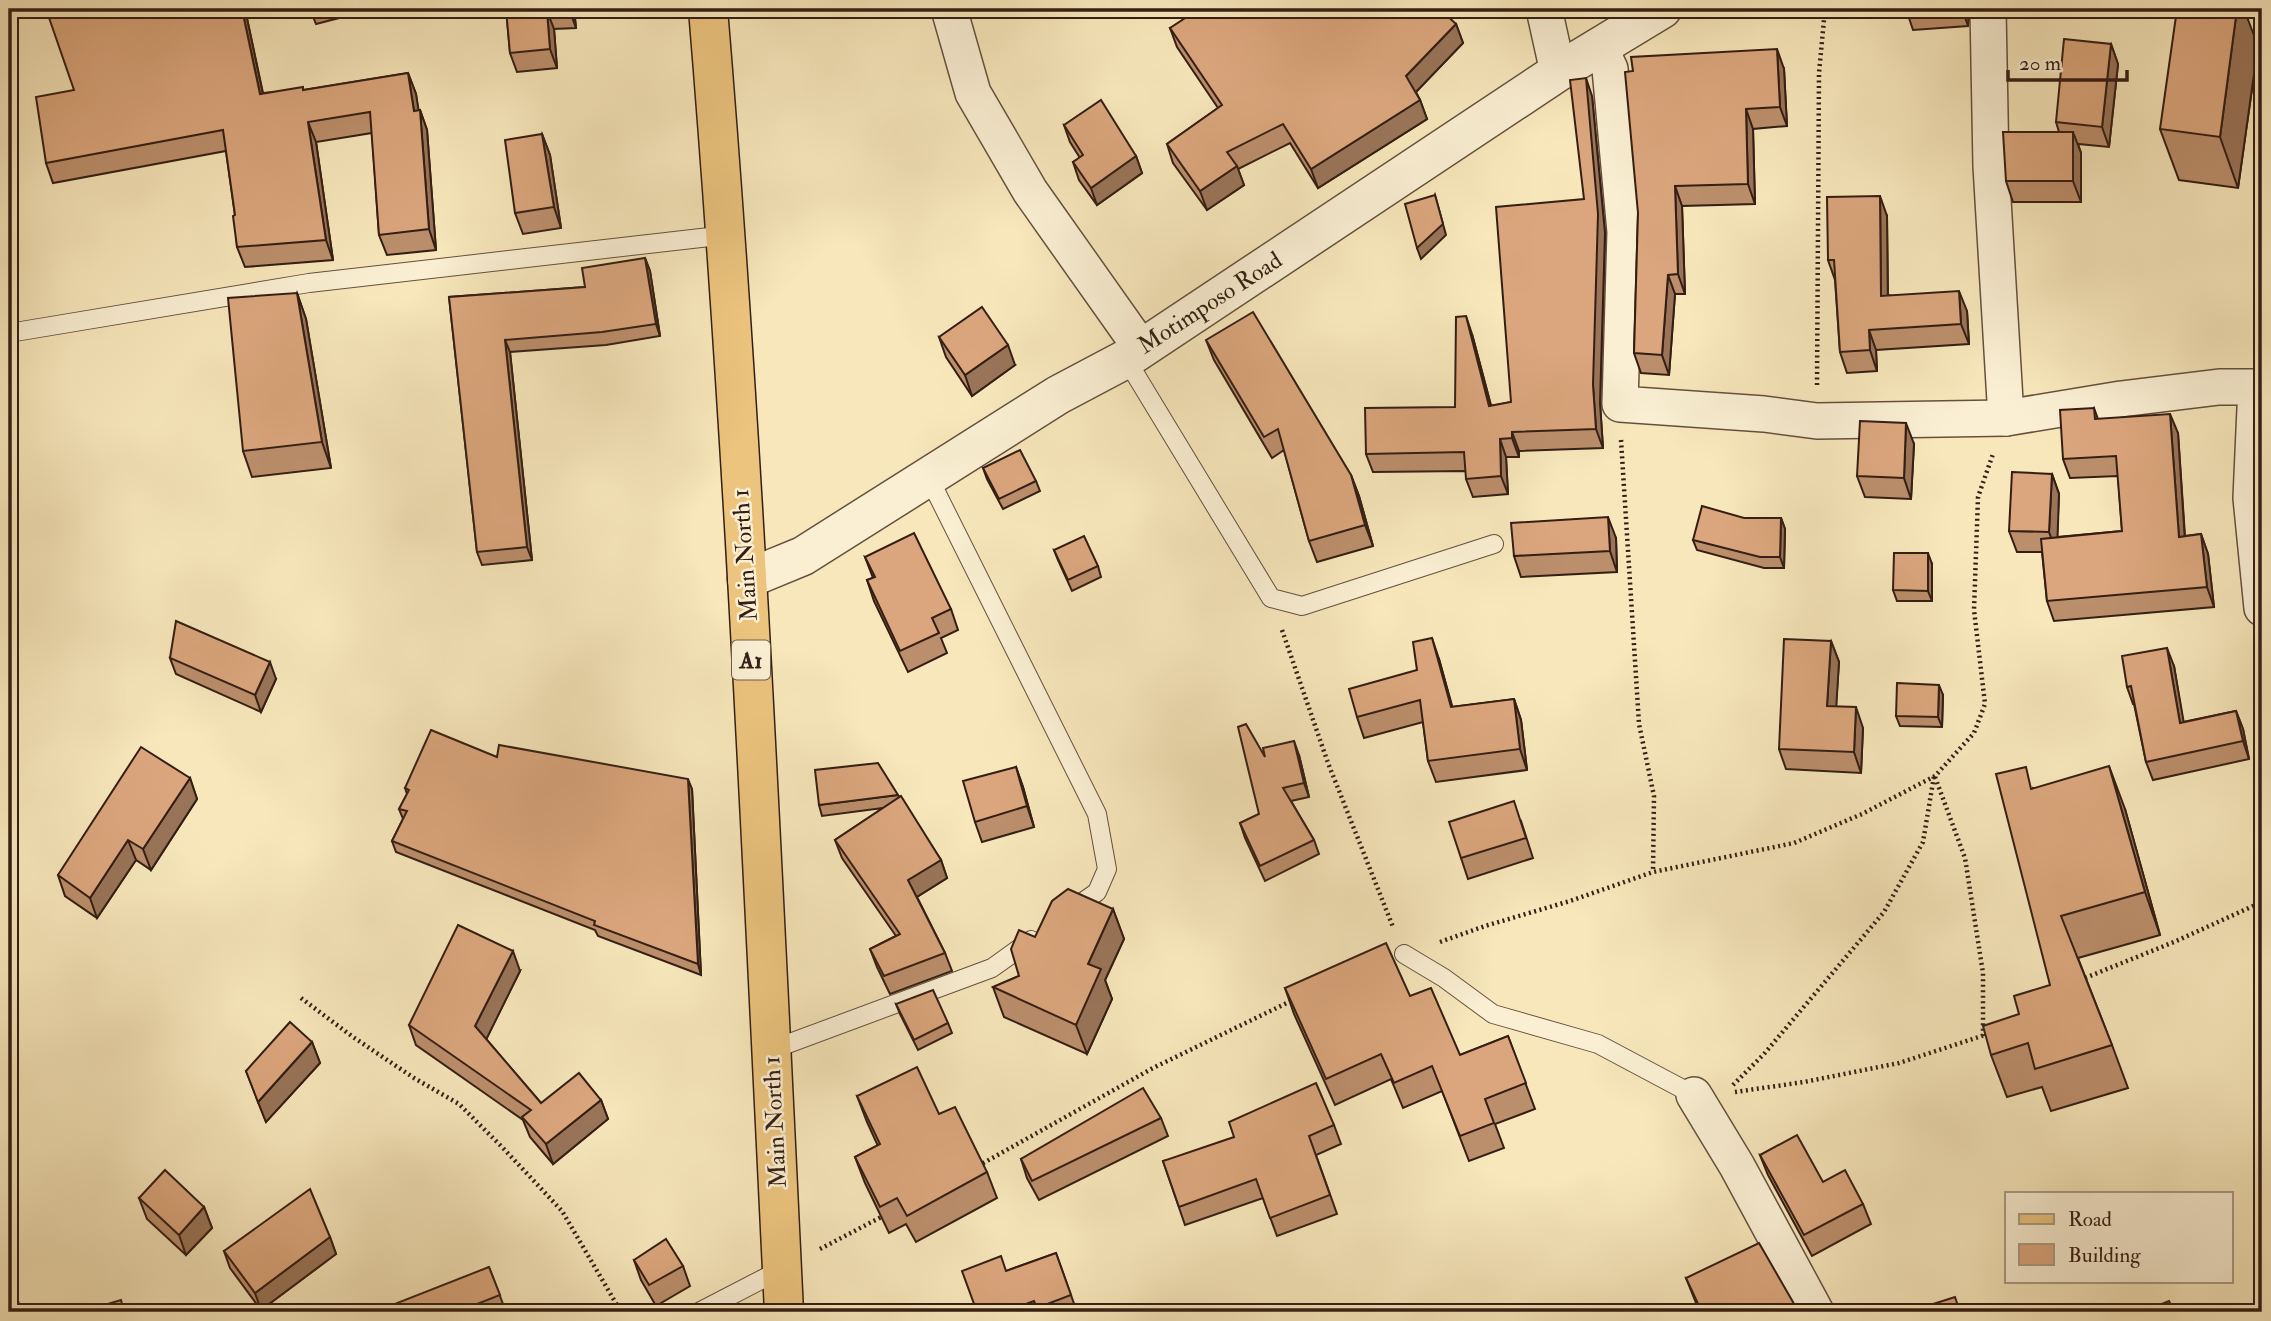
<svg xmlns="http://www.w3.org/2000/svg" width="2271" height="1321" font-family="'IM FELL Double Pica',serif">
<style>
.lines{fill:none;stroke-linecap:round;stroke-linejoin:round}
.service-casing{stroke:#65503e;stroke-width:20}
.minor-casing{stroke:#65503e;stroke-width:38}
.tertiary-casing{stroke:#65503e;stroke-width:41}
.primary-casing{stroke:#341e14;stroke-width:41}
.path{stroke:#341e14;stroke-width:4.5;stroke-dasharray:2 3.5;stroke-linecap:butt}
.service{stroke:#faefd3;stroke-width:18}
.minor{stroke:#faefd3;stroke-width:35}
.tertiary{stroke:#faefd3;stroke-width:38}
.primary{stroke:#ecc47e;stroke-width:38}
.wall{fill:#bc8f6c;stroke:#341e14;stroke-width:2}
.shaded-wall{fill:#997458;stroke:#341e14;stroke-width:2}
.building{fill:#dba67d;stroke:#341e14;stroke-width:2}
.labels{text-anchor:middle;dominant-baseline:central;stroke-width:5;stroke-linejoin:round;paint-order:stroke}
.shield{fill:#faefd3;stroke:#6f5d4d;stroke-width:2}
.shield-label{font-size:23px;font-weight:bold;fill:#341e14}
.street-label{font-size:24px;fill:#341e14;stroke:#faefd3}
</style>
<rect width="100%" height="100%" fill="#f7e7bb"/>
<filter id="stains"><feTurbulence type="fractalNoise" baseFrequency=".00286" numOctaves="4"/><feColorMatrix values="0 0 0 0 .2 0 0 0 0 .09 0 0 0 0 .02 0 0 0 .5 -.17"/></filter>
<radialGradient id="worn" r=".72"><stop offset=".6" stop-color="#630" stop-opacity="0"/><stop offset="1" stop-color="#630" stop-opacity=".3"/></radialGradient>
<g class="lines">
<defs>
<g id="service">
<polyline points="9,333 309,283 727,235"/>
<polyline points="1126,359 1271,598 1302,606 1494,544"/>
<polyline points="928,476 1097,814 1107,869 1097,892 1070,911"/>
<polyline points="1404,954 1444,978 1493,1014 1598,1044 1694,1095"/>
<polyline points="771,1050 992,968 1031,940"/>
<polyline points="699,1312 782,1269"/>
</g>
<g id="minor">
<polyline points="949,9 973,93 1030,191 1141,348"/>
<polyline points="1544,9 1558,72"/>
<polyline points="1988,9 1991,166 2006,418"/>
<polyline points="1599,46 1610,69 1625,232 1620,404 1764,414 1817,421 2006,418 2121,399 2219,387 2262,387"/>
<polyline points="2262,388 2255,408 2251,498 2262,608"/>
<polyline points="1694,1095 1737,1166 1816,1312"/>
</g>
<polyline id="tertiary" points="747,579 803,556 1058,395 1126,359 1558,72 1662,9"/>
<path id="primary" d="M 708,9 C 744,442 763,878 784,1312"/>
</defs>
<use href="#service" class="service-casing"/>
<use href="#minor" class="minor-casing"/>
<use href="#tertiary" class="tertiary-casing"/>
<use href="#primary" class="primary-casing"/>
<g class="path">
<polyline points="1817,385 1819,73 1825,9"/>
<polyline points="1621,440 1639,724 1654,796 1653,872"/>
<polyline points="1282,630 1328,763 1393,927"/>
<polyline points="1935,777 1965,858 1983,973 1983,1036"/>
<polyline points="1440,942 1485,926 1570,901 1653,872 1794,843 1862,814 1935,776 1974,733 1985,704 1974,610 1978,497 1993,454"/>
<polyline points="2080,980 2174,942 2262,902"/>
<polyline points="301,998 353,1037 414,1078 459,1104 503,1148 562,1211 621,1312"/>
<polyline points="1733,1085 1764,1054 1884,912 1923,842 1934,776"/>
<polyline points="1735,1092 1804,1082 1899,1063 1988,1034"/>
<polyline points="978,1166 1153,1068 1295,999"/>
<polyline points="820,1249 887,1214"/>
</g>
<use href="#service" class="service"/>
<use href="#minor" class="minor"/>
<use href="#tertiary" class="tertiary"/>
<use href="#primary" class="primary"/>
</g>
<g class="wall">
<polygon points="245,9 263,93 304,90 408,73 416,94 418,110 420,110 427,130 436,250 387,255 379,235 372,133 316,142 333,260 245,267 237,247 235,215 226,151 53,183 46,163 74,90"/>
<polygon points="310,9 374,9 316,24"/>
<polygon points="506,9 574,9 576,28 554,29 557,68 517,72 510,53"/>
<polygon points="1906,9 1969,9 1968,26 1913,30"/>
<polygon points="1361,14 1456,24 1463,43 1416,92 1420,100 1427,119 1318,188 1290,143 1238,169 1244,185 1207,210 1173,163 1167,144 1218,108 1177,47 1170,28"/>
<polygon points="2111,44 2118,64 2109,147 2078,144 2081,153 2081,202 2013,202 2006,181 2059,132 2056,122"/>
<polygon points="2258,46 2238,188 2179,180 2160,129"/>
<polygon points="1784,69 1787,126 1753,129 1755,204 1682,206 1685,294 1675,294 1669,375 1641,373 1634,353 1638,213"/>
<polygon points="1592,96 1605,233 1600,403 1603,448 1519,451 1519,457 1506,457 1508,494 1473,497 1466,479 1466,471 1373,472 1366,454 1455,407 1472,334 1491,406 1511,402 1584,199"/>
<polygon points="1064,125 1136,156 1142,173 1097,205 1079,180 1073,162 1080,158 1070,142"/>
<polygon points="542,134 550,155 561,228 523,234 515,213"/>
<polygon points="1887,216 1888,295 1967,311 1969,344 1876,350 1877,371 1847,373 1840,352 1835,280 1828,260"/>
<polygon points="645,258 650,271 660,336 606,345 510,352 532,560 482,565 477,552 449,297 585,287"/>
<polygon points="297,293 306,319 331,468 252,477 243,451"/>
<polygon points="939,337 1015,365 972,396 946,357"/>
<polygon points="1206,340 1351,475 1359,496 1373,546 1317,562 1309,541 1284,450 1272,458 1214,360"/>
<polygon points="2094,408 2098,419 2178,433 2185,536 2201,534 2208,554 2214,607 2054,621 2047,601 2042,552 2017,552 2009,531 2052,474 2059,494 2057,537 2122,531 2118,476 2070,478 2063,459"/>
<polygon points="1914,444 1911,499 1865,497 1857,476"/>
<polygon points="983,468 1036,481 1040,491 1003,509 987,479"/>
<polygon points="1744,518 1781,518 1785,529 1784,568 1764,568 1697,550 1693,540"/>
<polygon points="1616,538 1617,572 1521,577 1514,556"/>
<polygon points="1054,550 1098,566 1101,577 1072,591 1058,560"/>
<polygon points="865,557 951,609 958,630 941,638 947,653 908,672 874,601 867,580 873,578"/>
<polygon points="1932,564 1932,601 1897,601 1893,590"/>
<polygon points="1831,641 1839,662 1836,706 1863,728 1861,773 1786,769 1779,749"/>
<polygon points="170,658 276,679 261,712 176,674"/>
<polygon points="1439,659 1452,707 1514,699 1521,720 1527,770 1436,782 1428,761 1423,722 1364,738 1357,717 1417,670"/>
<polygon points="2174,666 2183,722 2236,711 2243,729 2249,759 2153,780 2146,762 2134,704 2133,704 2127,687"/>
<polygon points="1943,695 1942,727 1900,726 1896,716"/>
<polygon points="1299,755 1309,797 1291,801 1314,840 1319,854 1265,881 1245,838 1240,823 1259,814 1265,757"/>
<polygon points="497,757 692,789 701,975 598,936 595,930 396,852 392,841 403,819 399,809 407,794 405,788"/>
<polygon points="1016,767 1023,787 1034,827 982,842 975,822"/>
<polygon points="190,778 197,799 151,870 136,860 97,918 65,896 58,875"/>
<polygon points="2033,788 2125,809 2160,935 2078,958 2112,1045 2128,1088 2051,1111 2042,1087 2007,1097 1991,1055 2019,1014 2050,985"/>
<polygon points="898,795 941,860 947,878 917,897 945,953 952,971 890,994 877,967 870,949 896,936 842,858 835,840 883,808 822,816 819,805"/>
<polygon points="1521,821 1533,858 1468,879 1461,858"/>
<polygon points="1113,909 1124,939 1105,980 1112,999 1087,1054 1004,1017 993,987 1019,976 1035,937"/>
<polygon points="520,971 486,1039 541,1103 601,1100 608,1119 553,1164 530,1137 523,1120 416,1045 409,1025"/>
<polygon points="1285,988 1410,996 1460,1055 1508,1036 1535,1109 1495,1124 1504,1148 1469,1161 1442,1091 1403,1108 1391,1079 1335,1105 1294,1014"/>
<polygon points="896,1004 948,1023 952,1033 918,1050 900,1014"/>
<polygon points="312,1042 320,1063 266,1122 246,1071"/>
<polygon points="857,1096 939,1114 987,1172 997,1198 916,1242 906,1224 889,1233 865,1183 855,1157 878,1146 867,1122"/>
<polygon points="1161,1118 1168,1136 1039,1200 1027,1178 1021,1159"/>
<polygon points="1334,1125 1341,1144 1316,1155 1337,1214 1277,1236 1263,1198 1185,1225 1163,1161"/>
<polygon points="1760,1155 1823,1182 1863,1204 1871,1224 1812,1256 1768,1175"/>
<polygon points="139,1198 204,1207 212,1228 186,1255 147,1219"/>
<polygon points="330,1237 336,1254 261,1310 230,1268 224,1251"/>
<polygon points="1056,1253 1077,1312 977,1312 1006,1271"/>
<polygon points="634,1260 683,1266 690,1286 656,1306 641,1280"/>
<polygon points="489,1267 506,1312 389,1312"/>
<polygon points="1686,1278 1797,1309 1798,1312 1690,1312 1698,1308"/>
</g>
<g class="shaded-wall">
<polygon points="242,9 245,9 267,114 260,94"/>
<polygon points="569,9 574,9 576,28"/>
<polygon points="1962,9 1969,9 1968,26"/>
<polygon points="2237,9 2244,9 2258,46 2238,188 2220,137"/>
<polygon points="547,11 554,29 557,68 550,49"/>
<polygon points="1456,24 1463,43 1413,95 1406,76"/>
<polygon points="2111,44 2118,64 2109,147 2102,127"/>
<polygon points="1777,49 1784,69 1787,126 1780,107"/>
<polygon points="408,73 416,94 422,131 414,111"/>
<polygon points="1586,78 1592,96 1605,233 1600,403 1603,448 1596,429 1593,385"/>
<polygon points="1420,100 1427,119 1318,188 1311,169"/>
<polygon points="1746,109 1753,129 1755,204 1748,184"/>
<polygon points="420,110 427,130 436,250 429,229"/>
<polygon points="308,122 316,142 333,260 326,240"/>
<polygon points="2073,132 2081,153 2081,202 2073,181"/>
<polygon points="542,134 550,155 561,228 554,207"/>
<polygon points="1136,156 1142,173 1097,205 1091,188"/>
<polygon points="1237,166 1244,185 1207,210 1200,191"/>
<polygon points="1675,186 1682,206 1685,294 1678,274"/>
<polygon points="1435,195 1446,235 1421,259 1417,248"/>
<polygon points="1880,196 1887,216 1888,316 1881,296"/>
<polygon points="645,258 650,271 660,336 656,324"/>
<polygon points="1668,275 1675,294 1669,375 1662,355"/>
<polygon points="1959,291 1967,311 1969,344 1961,324"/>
<polygon points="297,293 306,319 331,468 322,442"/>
<polygon points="1466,316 1472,334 1496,424 1489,406"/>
<polygon points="1869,330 1876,350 1877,371 1870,350"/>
<polygon points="505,340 510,352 532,560 527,547"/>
<polygon points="1008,345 1015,365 972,396 965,375"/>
<polygon points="2170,414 2178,433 2186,557 2179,537"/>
<polygon points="1906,423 1914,444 1911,499 1904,478"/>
<polygon points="1512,432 1519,451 1519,457 1512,438"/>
<polygon points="1500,439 1506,457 1508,494 1501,476"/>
<polygon points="2052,474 2059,494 2057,553 2049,532"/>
<polygon points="1351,475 1359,496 1373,546 1365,525"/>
<polygon points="1608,517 1616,538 1617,572 1610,551"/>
<polygon points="1781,518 1785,529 1784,568 1780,557"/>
<polygon points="2201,534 2208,554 2214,607 2207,587"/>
<polygon points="1928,553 1932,564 1932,601 1928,591"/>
<polygon points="1432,638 1439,659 1458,727 1451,707"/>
<polygon points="1831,641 1839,662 1835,726 1827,706"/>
<polygon points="2167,648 2174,666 2187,741 2180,723"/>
<polygon points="270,662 276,679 261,712 255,695"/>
<polygon points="1939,685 1943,695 1942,727 1938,717"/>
<polygon points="1514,699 1521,720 1527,770 1520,749"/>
<polygon points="1856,707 1863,728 1861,773 1854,752"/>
<polygon points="2236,711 2243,729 2249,759 2243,741"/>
<polygon points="1294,741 1299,755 1309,797 1304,783"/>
<polygon points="2109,766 2125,809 2160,935 2145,892"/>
<polygon points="1016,767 1023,787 1034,827 1027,806"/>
<polygon points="190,778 197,799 151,870 143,849"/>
<polygon points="688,779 692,789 701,975 698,964"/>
<polygon points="128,840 136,860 97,918 90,898"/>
<polygon points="941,860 947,878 915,898 908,880"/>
<polygon points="1113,909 1124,939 1105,980 1112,999 1087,1054 1076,1025 1088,964"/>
<polygon points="513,951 520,971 483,1046 475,1026"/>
<polygon points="312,1042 320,1063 266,1122 258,1102"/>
<polygon points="601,1100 608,1119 553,1164 546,1144"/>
<polygon points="204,1207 212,1228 186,1255 179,1235"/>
<polygon points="330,1237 336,1254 261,1310 255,1293"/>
</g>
<g class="building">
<polygon points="46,9 242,9 260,94 303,87 303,90 408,73 414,111 420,110 429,229 379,235 370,112 308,122 326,240 237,247 233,216 235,215 223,130 46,163 36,97 74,90"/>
<polygon points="506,9 568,9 547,11 550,49 510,53"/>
<polygon points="1199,9 1357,9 1361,14 1367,9 1440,9 1456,24 1406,76 1420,100 1311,169 1283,124 1227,152 1237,166 1200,191 1167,144 1222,105 1170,28"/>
<polygon points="2177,9 2237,9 2220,137 2160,129"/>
<polygon points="2064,39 2111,44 2102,127 2056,122"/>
<polygon points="1777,49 1780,107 1746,109 1748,184 1675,186 1678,274 1668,275 1662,355 1634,353 1638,213 1625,72 1633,71 1631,57"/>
<polygon points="1586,78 1598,214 1593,385 1596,429 1512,432 1512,438 1500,439 1501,476 1466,479 1464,452 1366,454 1365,408 1455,407 1456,317 1466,316 1489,406 1511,402 1496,207 1584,199 1570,80"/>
<polygon points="1101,100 1136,156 1091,188 1073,162 1083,155 1064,125"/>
<polygon points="2003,132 2073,132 2073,181 2006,181"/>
<polygon points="542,134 554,207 515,213 505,140"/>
<polygon points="1435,195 1443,224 1417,248 1405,204"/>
<polygon points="1880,196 1881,296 1959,291 1961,324 1869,330 1870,350 1840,352 1834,260 1828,260 1827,197"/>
<polygon points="645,258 656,324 602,332 505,340 527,547 477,552 449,297 585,287 582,268"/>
<polygon points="297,293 322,442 243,451 228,298"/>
<polygon points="982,307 1008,345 965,375 939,337"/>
<polygon points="1253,312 1351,475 1365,525 1309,541 1278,429 1264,437 1206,340"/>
<polygon points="2094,408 2095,419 2170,414 2179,537 2201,534 2207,587 2047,601 2041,539 2122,531 2116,456 2063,459 2060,410"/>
<polygon points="1860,421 1906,423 1904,478 1857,476"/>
<polygon points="1020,450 1036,481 999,499 983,468"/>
<polygon points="2012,472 2052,474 2049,532 2009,531"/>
<polygon points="1702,506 1744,518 1781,518 1780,557 1760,557 1693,540"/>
<polygon points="1608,517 1610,551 1514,556 1511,523"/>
<polygon points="914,533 951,609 932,618 939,633 900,651 867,580 875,577 865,557"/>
<polygon points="1084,536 1098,566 1068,580 1054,550"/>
<polygon points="1894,553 1928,553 1928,591 1893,590"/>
<polygon points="176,621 270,662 255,695 170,658"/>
<polygon points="1432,638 1451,707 1514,699 1520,749 1428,761 1420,700 1357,717 1349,689 1417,670 1413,642"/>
<polygon points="1784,639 1831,641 1827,706 1856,707 1854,752 1779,749"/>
<polygon points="2167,648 2180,723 2236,711 2243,741 2146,762 2131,686 2127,687 2122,656"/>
<polygon points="1897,683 1939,685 1938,717 1896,716"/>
<polygon points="1246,724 1265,757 1263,748 1294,741 1304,783 1283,788 1314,840 1260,866 1240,823 1259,814 1238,727"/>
<polygon points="431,730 497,757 499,745 688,779 698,964 594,925 595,921 392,841 407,811 399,809 409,790 405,788"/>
<polygon points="141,747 190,778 143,849 128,840 90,898 58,875"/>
<polygon points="878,763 898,795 819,805 815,770"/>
<polygon points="2109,766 2145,892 2061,916 2112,1045 2035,1069 2028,1043 1991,1055 1983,1026 2019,1014 2014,996 2050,985 1996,774 2026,767 2031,789"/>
<polygon points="1016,767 1027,806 975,822 963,781"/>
<polygon points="901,796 941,860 908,880 945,953 884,976 870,949 900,934 835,840"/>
<polygon points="1514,801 1526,838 1461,858 1449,822"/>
<polygon points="1068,889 1113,909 1088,964 1101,969 1076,1025 993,987 1019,976 1011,949 1019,930 1035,937 1052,901"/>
<polygon points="458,925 513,951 475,1026 541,1103 579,1073 601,1100 546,1144 522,1117 531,1110 409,1025"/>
<polygon points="1386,943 1410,996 1431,988 1460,1055 1508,1036 1526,1083 1485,1099 1494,1123 1460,1136 1432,1066 1394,1083 1381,1054 1326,1079 1285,988"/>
<polygon points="933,990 948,1023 914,1040 896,1004"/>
<polygon points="290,1022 312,1042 258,1102 246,1071"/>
<polygon points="917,1067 939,1114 955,1107 987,1172 907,1216 897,1198 880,1207 855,1157 880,1144 857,1096"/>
<polygon points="1316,1083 1334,1125 1309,1136 1330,1195 1270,1218 1256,1179 1179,1207 1163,1161 1234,1137 1229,1122"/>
<polygon points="1143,1088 1161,1118 1032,1181 1021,1159"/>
<polygon points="1797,1135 1823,1182 1845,1170 1863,1204 1804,1235 1760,1155"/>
<polygon points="165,1170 204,1207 179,1235 139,1198"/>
<polygon points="310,1189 330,1237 255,1293 224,1251"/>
<polygon points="666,1239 683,1266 649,1285 634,1260"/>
<polygon points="1759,1243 1797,1309 1790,1312 1690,1312 1700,1308 1686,1278"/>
<polygon points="1056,1253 1071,1295 1037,1308 1034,1301 1004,1312 977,1312 962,1271 1001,1256 1006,1271"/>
<polygon points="489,1267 500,1295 457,1312 389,1312 387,1307"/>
<polygon points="1955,1297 1960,1312 1908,1312"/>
<polygon points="121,1300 124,1312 81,1312"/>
<polygon points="18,1301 22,1312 9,1312 9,1305"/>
<polygon points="2169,1301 2174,1312 2142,1312"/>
</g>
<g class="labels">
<rect class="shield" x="732" y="640.5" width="38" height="39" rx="5"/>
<g class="shield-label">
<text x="751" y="660">A1</text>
</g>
<g class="street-label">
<text transform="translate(1210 303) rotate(-33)">Motimposo Road</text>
<text transform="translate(745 555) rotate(-94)">Main North 1</text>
<text transform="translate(775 1122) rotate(-93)">Main North 1</text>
</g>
</g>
<rect width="2271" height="1321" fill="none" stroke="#f7e7bb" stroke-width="35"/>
<rect x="10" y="10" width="2250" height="1300" fill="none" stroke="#341e14" stroke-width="3.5"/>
<rect x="18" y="18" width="2236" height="1286" fill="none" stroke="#341e14" stroke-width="2"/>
<rect x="2005" y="1192" width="228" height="91" fill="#faefd3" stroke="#ab9b87" stroke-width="2"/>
<rect x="2019" y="1214" width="35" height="10" fill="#ecc47e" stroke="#ab9b87" stroke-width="2"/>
<text x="2068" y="1226" font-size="21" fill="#341e14">Road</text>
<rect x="2019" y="1244" width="35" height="21" fill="#dba67d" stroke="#ab9b87" stroke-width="2"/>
<text x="2068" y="1262" font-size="21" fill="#341e14">Building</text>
<path d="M2008 70v10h119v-10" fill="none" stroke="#341e14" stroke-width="3.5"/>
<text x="2019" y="70" font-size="21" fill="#341e14" stroke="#faefd3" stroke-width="5" paint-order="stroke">20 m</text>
<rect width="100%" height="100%" filter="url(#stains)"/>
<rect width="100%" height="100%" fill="url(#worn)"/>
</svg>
